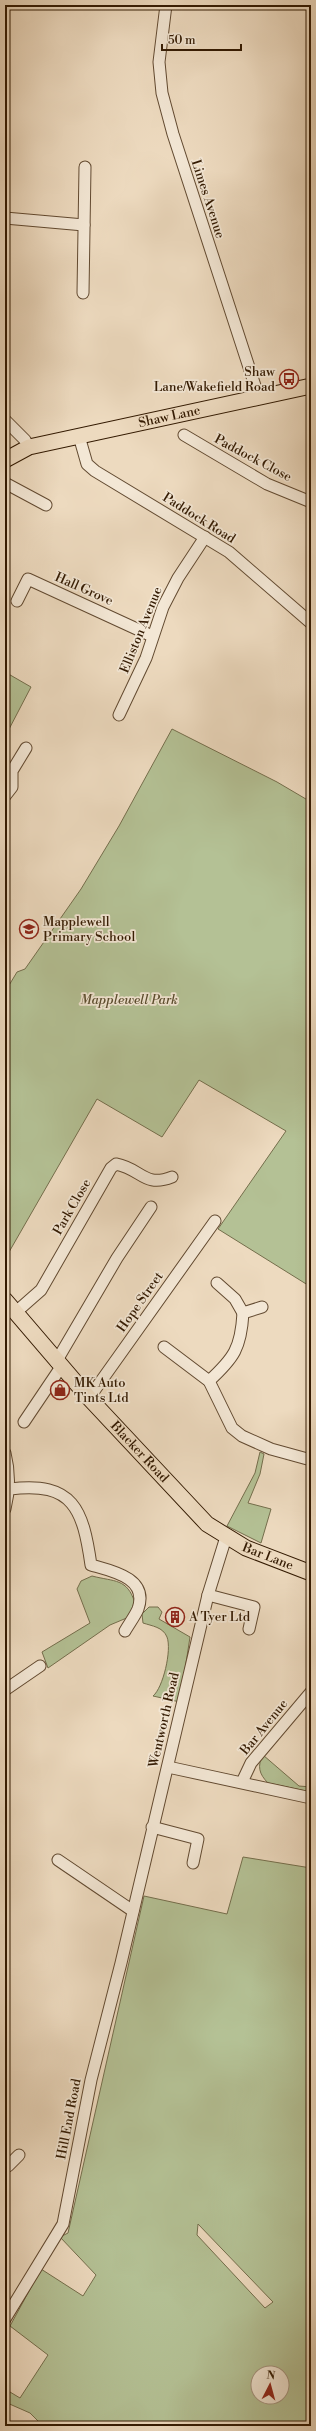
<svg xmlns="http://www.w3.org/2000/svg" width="316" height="2431" font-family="'Libre Bodoni',serif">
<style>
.green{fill:#b4c195;stroke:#746e4c;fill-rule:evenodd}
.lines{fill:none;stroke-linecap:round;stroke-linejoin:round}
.minor-casing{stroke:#624a31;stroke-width:13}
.major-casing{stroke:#331a02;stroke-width:17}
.minor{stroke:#f3e7d5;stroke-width:11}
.major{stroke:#eddabf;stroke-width:15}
.labels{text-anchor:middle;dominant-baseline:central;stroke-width:3.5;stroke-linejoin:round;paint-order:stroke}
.street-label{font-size:13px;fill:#331a02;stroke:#f3e7d5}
.poi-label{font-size:13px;fill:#331a02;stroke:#f3e7d5;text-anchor:start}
.park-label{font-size:13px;font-style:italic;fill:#5a4c2e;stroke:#f3e7d5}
</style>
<rect width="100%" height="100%" fill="#eddabf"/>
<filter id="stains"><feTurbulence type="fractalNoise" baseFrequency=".005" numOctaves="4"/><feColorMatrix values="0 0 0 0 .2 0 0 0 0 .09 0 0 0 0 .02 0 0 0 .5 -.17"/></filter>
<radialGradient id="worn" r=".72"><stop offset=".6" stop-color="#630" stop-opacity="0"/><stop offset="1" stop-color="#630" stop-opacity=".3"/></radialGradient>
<g class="green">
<polygon points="5,672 31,687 7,733 5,732"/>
<polygon points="172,729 277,782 311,802 311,1287 218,1229 286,1131 199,1080 162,1137 97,1099 5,1259 5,992 17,972 25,969 81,889 119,826"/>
<polygon points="260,1452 264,1454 260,1474 248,1503 271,1509 261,1543 227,1526 255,1473"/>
<path d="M 92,1576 C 115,1582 127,1578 135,1603 L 129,1617 L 110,1625 L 48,1668 L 42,1652 L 90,1623 L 77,1589 L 81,1581 Z"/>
<path d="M 149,1607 L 158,1607 L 162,1612 L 159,1619 L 190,1637 L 180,1702 L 153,1696 C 163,1688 172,1650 167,1637 C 163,1627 152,1626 143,1623 L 142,1614 Z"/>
<path d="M 263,1755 L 299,1786 L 311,1787 L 311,1792 L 268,1783 C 259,1774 257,1766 263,1755 Z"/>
<path d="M 243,1857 L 311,1868 L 311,2426 L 43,2426 L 30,2413 L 5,2402 L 5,2389 L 20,2398 L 48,2355 L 10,2326 L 41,2269 L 83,2296 L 96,2275 L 60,2237 L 68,2233 L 144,1896 L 227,1914 ZM 198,2224 L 273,2302 L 265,2308 L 197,2235 ZM 258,2373 L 282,2373 L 282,2397 L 258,2397 Z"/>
</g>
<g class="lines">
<defs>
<g id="minor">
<polyline points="166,5 159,62 162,93 173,134 259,398"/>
<polyline points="5,218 84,225"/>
<polyline points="83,293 85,167"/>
<polyline points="5,420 25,440 29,447"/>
<polyline points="184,435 267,484 311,502"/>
<polyline points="79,436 87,464 95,471 229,552 311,623"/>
<polyline points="5,483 46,505"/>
<polyline points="17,601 28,579 152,636"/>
<polyline points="119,715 146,658 163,607 178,578 205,537"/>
<polyline points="5,796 12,787 12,771 26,748"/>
<polyline points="217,1283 235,1299 243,1313"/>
<path d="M 16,1312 L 41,1290 L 111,1168 L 116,1164 C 142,1169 144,1188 172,1177"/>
<polyline points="164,1347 209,1381 232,1428 242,1436 271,1449 311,1460"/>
<polyline points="56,1362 117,1258 151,1207"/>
<path d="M 209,1381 C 234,1358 241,1348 243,1313 L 262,1307"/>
<polyline points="89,1398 215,1221"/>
<polyline points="24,1422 61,1367"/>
<path d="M 5,1453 C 10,1473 10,1489 5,1509"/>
<path d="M 10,1489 C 74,1481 83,1510 91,1565 C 112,1571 149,1578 138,1609 C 135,1616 129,1624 125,1631"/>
<polyline points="208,1595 254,1607 249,1629"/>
<polyline points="5,1690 40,1666"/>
<polyline points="168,1767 311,1798"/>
<polyline points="242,1782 251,1763 311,1692"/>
<polyline points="152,1827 198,1839 193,1863"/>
<polyline points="58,1860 133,1911"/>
<polyline points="5,2166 8,2166 19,2155"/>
<polyline points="5,2319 63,2224 91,2080 121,1963 208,1595 226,1537"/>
</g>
<g id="major">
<path id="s1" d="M 5,460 L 29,447 L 311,386"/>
<path id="s2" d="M 5,1300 L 89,1398 L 207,1524 L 246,1548 L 311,1573"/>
</g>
</defs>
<use href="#minor" class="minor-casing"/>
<use href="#major" class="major-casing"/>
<use href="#minor" class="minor"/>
<use href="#major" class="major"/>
</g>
<defs>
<symbol id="bus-ring" viewBox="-11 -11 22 22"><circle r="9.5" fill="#f3e7d5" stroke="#8f2418" stroke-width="1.5"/><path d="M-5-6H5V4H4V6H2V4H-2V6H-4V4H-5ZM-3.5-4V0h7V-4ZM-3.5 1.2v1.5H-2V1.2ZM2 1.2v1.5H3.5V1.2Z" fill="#8f2418"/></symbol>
<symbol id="school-ring" viewBox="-11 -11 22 22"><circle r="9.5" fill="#f3e7d5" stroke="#8f2418" stroke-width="1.5"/><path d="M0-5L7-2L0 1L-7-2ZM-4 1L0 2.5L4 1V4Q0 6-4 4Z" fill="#8f2418"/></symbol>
<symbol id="shop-ring" viewBox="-11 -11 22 22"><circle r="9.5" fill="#f3e7d5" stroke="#8f2418" stroke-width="1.5"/><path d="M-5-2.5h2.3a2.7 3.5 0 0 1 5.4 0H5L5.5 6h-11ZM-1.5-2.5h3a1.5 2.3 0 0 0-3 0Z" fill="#8f2418"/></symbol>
<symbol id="building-ring" viewBox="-11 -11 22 22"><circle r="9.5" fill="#f3e7d5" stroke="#8f2418" stroke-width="1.5"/><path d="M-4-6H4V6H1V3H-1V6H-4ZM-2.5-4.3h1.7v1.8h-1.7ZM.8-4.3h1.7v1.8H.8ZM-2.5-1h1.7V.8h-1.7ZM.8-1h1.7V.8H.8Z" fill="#8f2418"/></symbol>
</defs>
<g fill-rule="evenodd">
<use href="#bus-ring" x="278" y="368" width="22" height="22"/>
<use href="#school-ring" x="18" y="918" width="22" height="22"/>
<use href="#shop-ring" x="49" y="1379" width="22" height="22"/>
<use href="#building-ring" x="164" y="1606" width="22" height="22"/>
</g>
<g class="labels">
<g class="street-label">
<text transform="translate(208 199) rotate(72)">Limes Avenue</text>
<text stroke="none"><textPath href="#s1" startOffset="171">Shaw Lane</textPath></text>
<text transform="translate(253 458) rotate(28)">Paddock Close</text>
<text transform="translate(199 518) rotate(32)">Paddock Road</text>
<text transform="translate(84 589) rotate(24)">Hall Grove</text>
<text transform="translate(141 630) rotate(-68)">Elliston Avenue</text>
<text transform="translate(72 1207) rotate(-60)">Park Close</text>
<text transform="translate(140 1302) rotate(-55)">Hope Street</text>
<text stroke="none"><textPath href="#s2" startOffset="203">Blacker Road</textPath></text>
<text stroke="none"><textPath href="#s2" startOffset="371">Bar Lane</textPath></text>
<text transform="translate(164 1720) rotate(-77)">Wentworth Road</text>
<text transform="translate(264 1727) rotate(-51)">Bar Avenue</text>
<text transform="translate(69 2119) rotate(-79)">Hill End Road</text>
</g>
<g class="poi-label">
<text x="275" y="372" text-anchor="end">Shaw<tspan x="275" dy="15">Lane/Wakefield Road</tspan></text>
<text x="43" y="922">Mapplewell<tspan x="43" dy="15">Primary School</tspan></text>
<text x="74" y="1383">MK Auto<tspan x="74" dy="15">Tints Ltd</tspan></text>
<text x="189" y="1617">A Tyer Ltd</text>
</g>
<g class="park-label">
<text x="129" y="1000">Mapplewell Park</text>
</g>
</g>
<rect width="316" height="2431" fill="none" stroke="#eddabf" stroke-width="20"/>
<rect x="6" y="6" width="304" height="2419" fill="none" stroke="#331a02" stroke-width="2"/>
<rect x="10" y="10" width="296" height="2411" fill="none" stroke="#331a02"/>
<g transform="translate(270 2385) rotate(6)"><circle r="19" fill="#f3e7d5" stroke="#a69581"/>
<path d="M0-3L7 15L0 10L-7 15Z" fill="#8f2418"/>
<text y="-6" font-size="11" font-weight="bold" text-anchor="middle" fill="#331a02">N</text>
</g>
<path d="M162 44v6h79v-6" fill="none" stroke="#331a02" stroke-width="2"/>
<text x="168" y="44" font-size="12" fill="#331a02" stroke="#f3e7d5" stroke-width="3" paint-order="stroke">50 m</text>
<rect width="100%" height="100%" filter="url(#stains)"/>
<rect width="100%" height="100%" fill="url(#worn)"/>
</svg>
